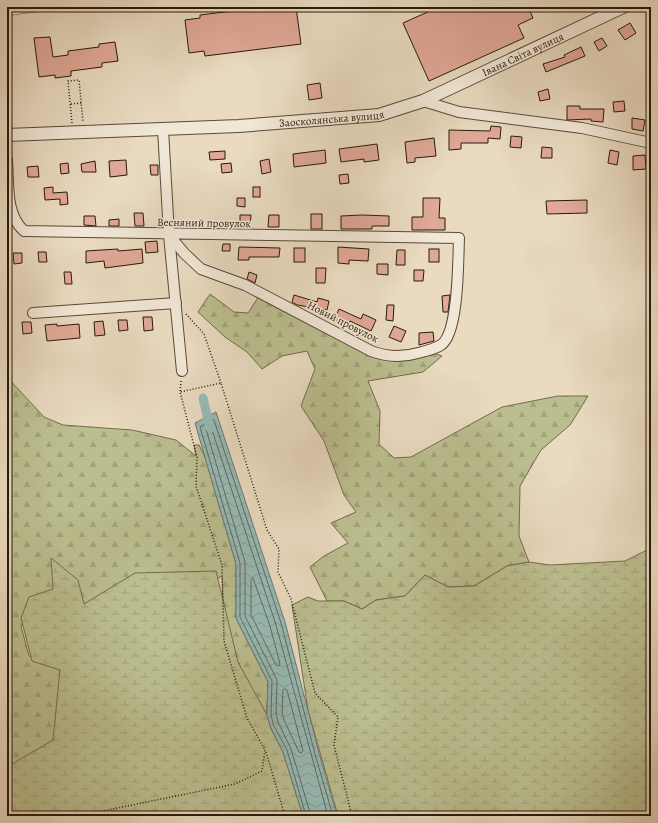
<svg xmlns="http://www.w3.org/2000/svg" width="658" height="823" font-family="Alegreya,serif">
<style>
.forest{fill:url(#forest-firs);stroke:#726c4d}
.wetland{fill:url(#wetland-marsh);stroke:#726c4d}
.water{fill:url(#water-waves);stroke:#6b7a71}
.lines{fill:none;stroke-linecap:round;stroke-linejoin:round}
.shore{stroke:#606a60;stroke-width:1}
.canal{stroke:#97bab5;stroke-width:9}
.building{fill:#e0a896;stroke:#29190b}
.service-casing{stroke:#594938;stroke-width:6}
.minor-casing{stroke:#594938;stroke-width:12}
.tertiary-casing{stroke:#594938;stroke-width:14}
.path{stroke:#29190b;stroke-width:1.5;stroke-dasharray:1 2;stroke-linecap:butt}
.service{stroke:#f1e7d6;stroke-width:5}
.minor{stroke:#f1e7d6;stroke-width:10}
.tertiary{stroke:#f1e7d6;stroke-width:12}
.labels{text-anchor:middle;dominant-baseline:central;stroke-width:3;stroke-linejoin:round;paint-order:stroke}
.street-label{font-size:11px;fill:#29190b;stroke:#f1e7d6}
</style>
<defs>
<pattern id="forest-firs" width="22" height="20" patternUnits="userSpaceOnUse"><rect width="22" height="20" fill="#bbbe8f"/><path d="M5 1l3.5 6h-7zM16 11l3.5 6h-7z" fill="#a1a37a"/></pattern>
<pattern id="wetland-marsh" width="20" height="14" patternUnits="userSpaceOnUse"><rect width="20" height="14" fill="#bbbe8f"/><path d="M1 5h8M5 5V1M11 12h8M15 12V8" fill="none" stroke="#a1a37a"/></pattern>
<pattern id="water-waves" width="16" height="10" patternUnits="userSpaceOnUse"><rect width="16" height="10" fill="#97bab5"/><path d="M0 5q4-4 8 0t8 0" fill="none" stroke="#829f9a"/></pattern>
</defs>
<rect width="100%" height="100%" fill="#e9dac0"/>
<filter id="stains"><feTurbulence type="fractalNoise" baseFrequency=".005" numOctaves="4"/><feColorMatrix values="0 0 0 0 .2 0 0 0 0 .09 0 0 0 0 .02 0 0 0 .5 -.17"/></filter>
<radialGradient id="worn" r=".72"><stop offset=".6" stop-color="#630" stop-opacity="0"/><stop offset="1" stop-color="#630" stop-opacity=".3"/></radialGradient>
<g class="forest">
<polygon points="261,293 371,351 399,356 428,351 442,356 423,372 368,381 380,411 379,444 394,458 411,457 502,407 558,396 588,396 570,425 541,450 520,486 519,536 529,562 507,566 474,586 448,587 425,575 405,596 376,600 362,609 344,601 327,601 310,567 324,556 348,543 331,523 356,512 344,495 324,441 301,406 315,369 307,351 282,356 262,369 247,352 225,337 198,312 210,294 234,312 248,313"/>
<polygon points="7,377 44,417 63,425 132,430 176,440 196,456 194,445 199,445 205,457 236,564 236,618 268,682 267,709 264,723 232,668 240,664 236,660 224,641 222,576 205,585 114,606 32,601 21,626 29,656 58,666 70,704 53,740 7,774"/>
</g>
<g class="wetland">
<polygon points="651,548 651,816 338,816 308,710 292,605 308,597 318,601 344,601 362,609 376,600 405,596 425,575 448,587 474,586 507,566 529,562 550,565 625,561"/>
<polygon points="51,558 78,580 84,604 135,573 216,571 238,662 267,715 271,729 283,752 303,816 7,816 7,767 53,740 60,670 32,661 21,618 29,597 53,589"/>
</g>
<polygon class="water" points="216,412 285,622 319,753 337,816 303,816 283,752 270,726 267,715 268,682 236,618 236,564 195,423"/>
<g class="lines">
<g class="shore">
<polygon points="253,578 270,626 280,664 279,666 276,665 251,615 251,580"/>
<polygon points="285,689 287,690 303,751 301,753 299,752 284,720 282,713 283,690"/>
<polyline points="306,816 287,750 273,724 271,714 272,681 240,617 240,563 200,427 212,419 214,420 281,623 315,754 333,816"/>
<polyline points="311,816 291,749 278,722 276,714 277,680 245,616 245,562 206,429 209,426 211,427 276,625 328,816"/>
</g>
<polyline class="canal" points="203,398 210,428"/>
</g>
<g class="building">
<polygon points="265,7 296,7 301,44 205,56 204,51 189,53 185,20 200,18 200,15"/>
<polygon points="439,7 528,7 533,18 518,25 524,38 429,81 403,23"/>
<polygon points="630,23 636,33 625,40 618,30"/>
<polygon points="50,37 53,57 68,55 68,51 99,47 99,44 115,42 118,61 102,63 102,67 71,71 71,76 55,78 55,75 39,77 34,38"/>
<polygon points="602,38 607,46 599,51 594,42"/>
<polygon points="581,47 585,56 546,72 543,64 565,57 564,55"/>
<polygon points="320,83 322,98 309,100 307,85"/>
<polygon points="548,89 550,99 540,101 538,92"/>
<polygon points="624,101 625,111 614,112 613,102"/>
<polygon points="567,106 580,106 580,109 604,109 603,122 591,121 591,119 567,120"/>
<polygon points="632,118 645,120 643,131 632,129"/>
<polygon points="491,126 501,127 500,139 488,138 488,143 461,143 461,149 449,150 449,130 490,131"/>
<polygon points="511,136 522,137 521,148 510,147"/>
<polygon points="434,138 436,156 415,158 415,162 407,163 405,142"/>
<polygon points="377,144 379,160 364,162 364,159 341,162 339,149"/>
<polygon points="542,147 552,148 552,158 541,158"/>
<polygon points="325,150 326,163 294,167 293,154"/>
<polygon points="610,150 619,152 617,165 608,163"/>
<polygon points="225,151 225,159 210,160 209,152"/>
<polygon points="645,155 646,169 633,170 633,156"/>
<polygon points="269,159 271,172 262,174 260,161"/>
<polygon points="126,160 127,175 110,177 109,161"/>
<polygon points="95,161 96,172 82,172 81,164"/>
<polygon points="68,163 69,173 61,174 60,164"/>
<polygon points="231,163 232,172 222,173 221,164"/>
<polygon points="150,165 158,165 158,175 151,175"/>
<polygon points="38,166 39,177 28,177 27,167"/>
<polygon points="348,174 349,183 340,184 339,175"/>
<polygon points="53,187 53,193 67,192 68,204 60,205 60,199 45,200 44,188"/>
<rect x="253" y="187" width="7" height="10"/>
<polygon points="237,198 245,198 245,207 237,206"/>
<polygon points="423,198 440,198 439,218 445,218 445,230 412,230 412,217 423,217"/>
<polygon points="587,200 587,213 547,214 546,201"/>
<polygon points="134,213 143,213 144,226 135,226"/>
<rect x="311" y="214" width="11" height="15"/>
<polygon points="240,215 251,215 250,226 240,226"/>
<polygon points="269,215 279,215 279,227 268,227"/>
<polygon points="362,215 389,216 389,226 372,226 372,229 341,229 341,216"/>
<polygon points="84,216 95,216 96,226 84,225"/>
<polygon points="119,219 119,226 109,226 109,220"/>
<polygon points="157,241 158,252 146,253 145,242"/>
<polygon points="223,244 230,244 230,251 222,251"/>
<polygon points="239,247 280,248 279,257 249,257 249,260 238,260"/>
<polygon points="338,247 369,249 368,261 349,260 349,264 338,263"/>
<rect x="294" y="248" width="11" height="14"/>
<polygon points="118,249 118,251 142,249 143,263 105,268 104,261 86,263 86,251"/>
<rect x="429" y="249" width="10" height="13"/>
<polygon points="397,250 405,250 405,265 396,265"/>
<polygon points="38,252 46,252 47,262 39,262"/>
<polygon points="13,253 22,253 22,263 14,264"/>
<polygon points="377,264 388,264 388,275 377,274"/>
<polygon points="316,268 326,268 325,283 316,283"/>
<polygon points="414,270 424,270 423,281 414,281"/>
<polygon points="64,272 71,272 72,284 65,284"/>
<polygon points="249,272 257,275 255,283 247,279"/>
<polygon points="294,295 317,302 318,298 329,301 327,310 297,305 292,302"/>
<polygon points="450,295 448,312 443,312 442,296"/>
<polygon points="387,305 394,305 393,321 386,320"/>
<polygon points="339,309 361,319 363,314 376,320 371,331 350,321 347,327 334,321"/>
<polygon points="143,317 152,317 153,330 144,331"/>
<polygon points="118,320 127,320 128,330 119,331"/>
<polygon points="103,321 105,335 95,336 94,322"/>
<polygon points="22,322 31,322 32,333 23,334"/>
<polygon points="57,324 57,326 79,324 80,338 47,341 45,325"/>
<polygon points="394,326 406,331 401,342 389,337"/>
<polygon points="433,332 434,341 419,345 419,333"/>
</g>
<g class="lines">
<defs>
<polyline id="service" points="7,13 50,7"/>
<g id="minor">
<polyline points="423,101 459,112 582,128 651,143"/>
<polyline points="163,129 169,235 182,371"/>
<path d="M 7,160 C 9,184 5,214 24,231 L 459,238 C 458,260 459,333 441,345 C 435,349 426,351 418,353 C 401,358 387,357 371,351 L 245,285 L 201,269 L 184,253 L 169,235"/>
<polyline points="33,313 176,303"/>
</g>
<g id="tertiary">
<path id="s1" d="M 7,135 L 239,126 L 379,115 L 423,101 L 623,7"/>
</g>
</defs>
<use href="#service" class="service-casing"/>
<use href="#minor" class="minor-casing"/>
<use href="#tertiary" class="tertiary-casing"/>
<g class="path">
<polyline points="71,104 81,103"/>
<polyline points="72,123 68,81 79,80 83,122"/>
<polyline points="186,314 204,334 221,383"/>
<polyline points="181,381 180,392 221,383 267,530 279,549 278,572 291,599 315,693 338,717 334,745 352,816"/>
<polyline points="266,752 285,816"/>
<polyline points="78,816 235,784 262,771 265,750 247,718 224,641 222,565 196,486 197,457 180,392"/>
</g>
<use href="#service" class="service"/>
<use href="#minor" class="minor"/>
<use href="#tertiary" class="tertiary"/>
</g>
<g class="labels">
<g class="street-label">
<text stroke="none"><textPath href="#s1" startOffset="529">Івана Світа вулиця</textPath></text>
<text stroke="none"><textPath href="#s1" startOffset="325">Заосколянська вулиця</textPath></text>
<text transform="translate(204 223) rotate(1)">Весняний провулок</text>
<text transform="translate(343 322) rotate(27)">Новий провулок</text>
</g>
</g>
<rect width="658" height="823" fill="none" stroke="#e9dac0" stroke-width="24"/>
<rect x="8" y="8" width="642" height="807" fill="none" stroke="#29190b" stroke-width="2"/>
<rect x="12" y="12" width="634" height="799" fill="none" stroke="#29190b"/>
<rect width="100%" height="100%" filter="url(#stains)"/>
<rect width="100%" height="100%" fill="url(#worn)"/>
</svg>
